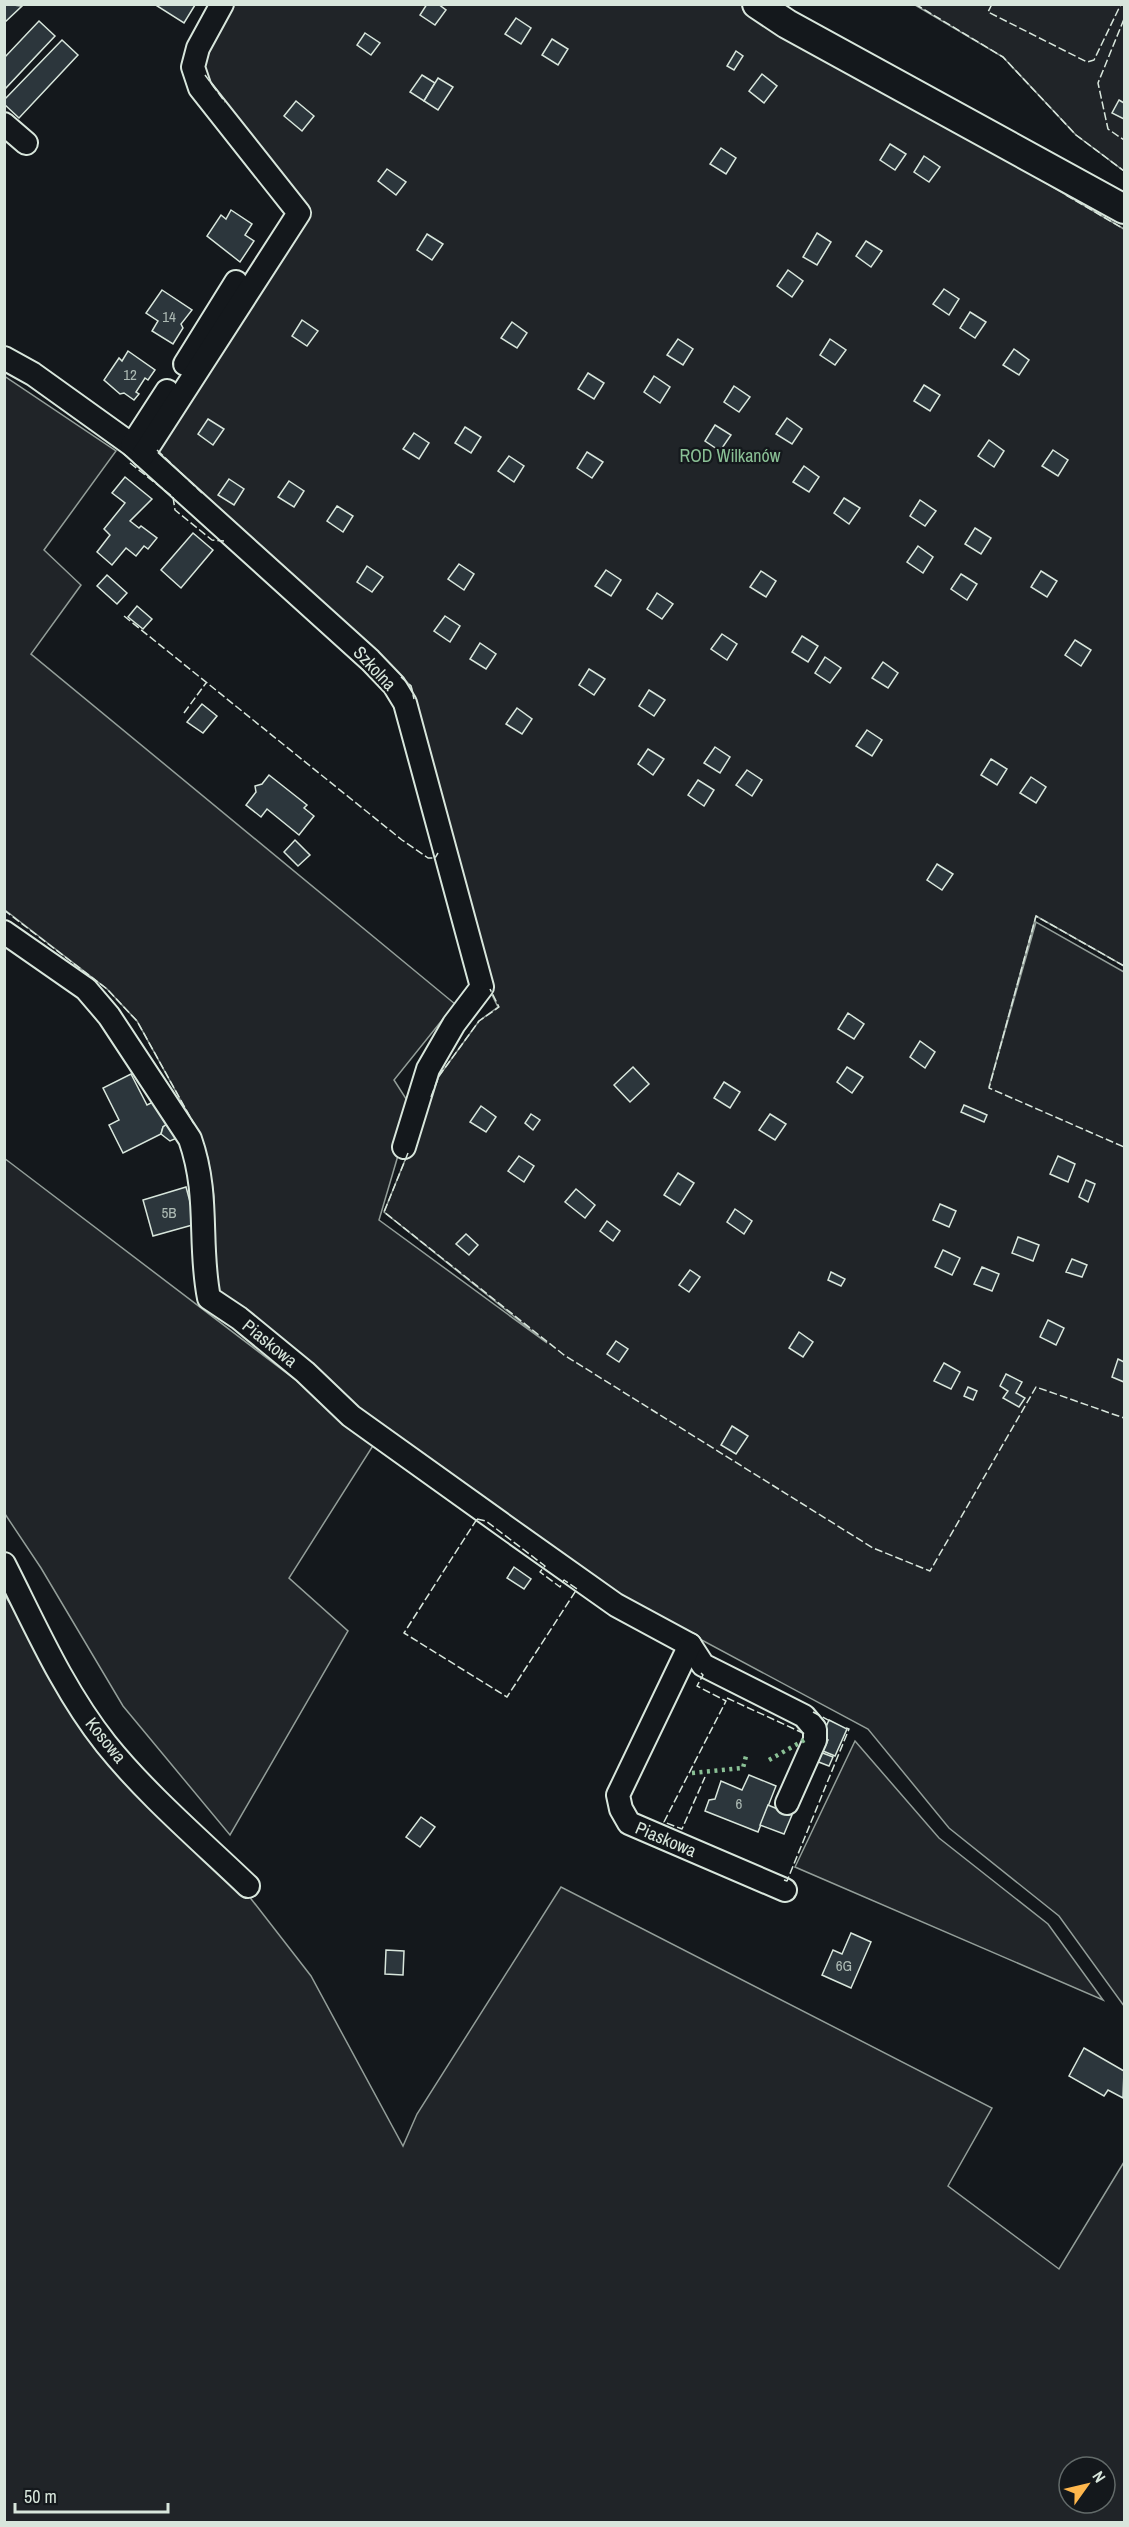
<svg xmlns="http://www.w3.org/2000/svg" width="1129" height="2527" font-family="'Archivo Narrow',sans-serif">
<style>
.green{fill:#202428;stroke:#939e99;stroke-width:1.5;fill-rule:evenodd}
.building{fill:#2c363c;stroke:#d8e6dc;stroke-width:1.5}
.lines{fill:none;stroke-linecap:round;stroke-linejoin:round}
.minor-casing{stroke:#d8e6dc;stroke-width:26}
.major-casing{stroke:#d8e6dc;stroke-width:32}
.minor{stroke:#14181c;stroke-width:22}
.major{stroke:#14181c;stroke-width:28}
.hedge{stroke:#8ac095;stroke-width:4.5;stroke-dasharray:3 4.5;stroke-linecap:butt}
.fence{stroke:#d8e6dc;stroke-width:1.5;stroke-dasharray:8 3;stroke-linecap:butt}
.labels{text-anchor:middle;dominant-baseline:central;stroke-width:4.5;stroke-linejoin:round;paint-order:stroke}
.number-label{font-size:15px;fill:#adbab4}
.park-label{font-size:18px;fill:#8ac095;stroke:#14181c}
.street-label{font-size:18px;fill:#d8e6dc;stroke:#14181c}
</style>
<rect width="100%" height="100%" fill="#14181c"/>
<g class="green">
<polygon points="230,5 743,5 1124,229 1124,966 1036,916 989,1087 1036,922 1124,972 1124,2006 1059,1916 949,1828 868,1729 614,1593 420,1460 213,1287 214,1197 208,1158 198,1132 137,1021 107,989 5,910 4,376 116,451 44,550 81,585 31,654 455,1004 394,1080 412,1108 379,1220 547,1343 384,1212 439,1076 479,1021 498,1007 490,991 471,906 411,686 157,451 299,203 197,63"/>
<polygon points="915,5 1124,5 1124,171 1076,135 1003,57"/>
<polygon points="4,1158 376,1441 289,1578 348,1631 230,1835 123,1706 41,1568 5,1514"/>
<path d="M 4,1594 L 109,1760 L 245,1891 L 311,1976 L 403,2146 L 417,2114 L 561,1887 L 992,2108 L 948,2186 L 1059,2269 L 1124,2162 L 1124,2522 L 5,2522 ZM 1069,2467 L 1105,2467 L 1105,2503 L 1069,2503 Z"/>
<polygon points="855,1741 939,1838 1048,1924 1103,2000 795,1867"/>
</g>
<g class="building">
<polygon points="4,4 22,6 4,23"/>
<polygon points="154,4 194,4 195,5 184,23"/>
<polygon points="427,4 438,4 446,10 435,25 420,15"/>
<polygon points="516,18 531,28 521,44 505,34"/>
<polygon points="39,21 55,36 4,90 4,58"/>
<polygon points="365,33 380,43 371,55 357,45"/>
<polygon points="552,39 568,49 558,65 542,55"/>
<polygon points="62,40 78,55 19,118 4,104 4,100"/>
<polygon points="736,51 743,56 734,70 727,66"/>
<polygon points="762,74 777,86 764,103 749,91"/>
<polygon points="422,75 435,83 424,101 410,92"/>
<polygon points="438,78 453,87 438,110 424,101"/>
<polygon points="1119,100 1124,103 1124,119 1112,113"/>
<polygon points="296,101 314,116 302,131 284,116"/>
<polygon points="890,144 906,154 895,170 880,160"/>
<polygon points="721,148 736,158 726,174 710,164"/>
<polygon points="924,156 940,167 929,182 914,172"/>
<polygon points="387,169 406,182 396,195 378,181"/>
<polygon points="231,210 252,224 245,235 254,241 240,262 207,236 221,215 226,219"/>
<polygon points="817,233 831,242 817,265 803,257"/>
<polygon points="427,234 443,244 432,260 417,250"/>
<polygon points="866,241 882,251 871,267 856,256"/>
<polygon points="788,270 803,281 792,297 777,286"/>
<polygon points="944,289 959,299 949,315 933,304"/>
<polygon points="162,290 192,310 181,324 183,328 173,344 152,331 158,321 146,313"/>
<polygon points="970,312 986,322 975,338 960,328"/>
<polygon points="302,320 318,331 307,346 292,336"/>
<polygon points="512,322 527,333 517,348 501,338"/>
<polygon points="678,339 693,349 683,365 667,355"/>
<polygon points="830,339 846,350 835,365 820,355"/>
<polygon points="1014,349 1029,360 1019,375 1003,365"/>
<polygon points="128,351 155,370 148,380 145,378 136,392 139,394 134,400 124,393 120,394 104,380 119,358 122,361"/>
<polygon points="588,373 604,383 594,399 578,389"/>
<polygon points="654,376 670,387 660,403 644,392"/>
<polygon points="924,385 940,395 930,411 914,401"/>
<polygon points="734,386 750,397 739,412 724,402"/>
<polygon points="787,418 802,429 792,444 776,434"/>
<polygon points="208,419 224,429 213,445 198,434"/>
<polygon points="715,425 731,435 720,451 705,441"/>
<polygon points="465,427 481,437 471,453 455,443"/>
<polygon points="414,433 429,443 419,459 403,449"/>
<polygon points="989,440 1004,451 994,467 978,456"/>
<polygon points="1053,450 1068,460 1058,476 1042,466"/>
<polygon points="587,452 603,462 592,478 577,468"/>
<polygon points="509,456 524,466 514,482 498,471"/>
<polygon points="804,466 819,477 809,492 793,482"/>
<polygon points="125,477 152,499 130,521 139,528 141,526 157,538 148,549 144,546 136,556 126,548 112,565 97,552 110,535 104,529 125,503 112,493"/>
<polygon points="229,479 244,489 234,505 218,495"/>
<polygon points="289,481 304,491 294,507 278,497"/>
<polygon points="844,498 860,508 849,524 834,513"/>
<polygon points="920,500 936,511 925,526 910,516"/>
<polygon points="337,506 353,516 343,532 327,521"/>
<polygon points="975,528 991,538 981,554 965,544"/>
<polygon points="193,533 213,550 181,588 161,570"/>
<polygon points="918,546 933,557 923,573 907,562"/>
<polygon points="459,564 474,574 464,590 448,579"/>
<polygon points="367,566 383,577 372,592 357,582"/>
<polygon points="606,570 621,580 611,596 595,586"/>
<polygon points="761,571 776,581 766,597 750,587"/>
<polygon points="1041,571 1057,581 1047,597 1031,587"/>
<polygon points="961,574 977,584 967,600 951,589"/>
<polygon points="107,575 127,593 117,604 97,586"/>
<polygon points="657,593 673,604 662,619 647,609"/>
<polygon points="137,606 152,619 143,629 128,617"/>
<polygon points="445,616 460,626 450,642 434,631"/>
<polygon points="722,634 737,644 727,660 711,649"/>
<polygon points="802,636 818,646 808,662 792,652"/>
<polygon points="1075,640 1091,650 1081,666 1065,655"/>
<polygon points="480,643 496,654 486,669 470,659"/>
<polygon points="825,657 841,668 830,683 815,673"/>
<polygon points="883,662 898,673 888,688 872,678"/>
<polygon points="589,669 605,679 594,695 579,685"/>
<polygon points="649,690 665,700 654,716 639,706"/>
<polygon points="202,704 217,716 203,733 187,722"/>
<polygon points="517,708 532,719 522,734 506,724"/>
<polygon points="867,730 882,740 872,756 856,746"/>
<polygon points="715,747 730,757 720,773 704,763"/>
<polygon points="648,749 664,759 653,775 638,764"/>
<polygon points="991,759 1007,769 997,785 981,775"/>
<polygon points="747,770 762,780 752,796 736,785"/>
<polygon points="269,775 307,805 304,808 314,816 299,835 267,809 261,817 246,805 256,792 255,786 262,784"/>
<polygon points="1031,777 1046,787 1036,803 1020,793"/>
<polygon points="698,780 714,790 704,806 688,795"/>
<polygon points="295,840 310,855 298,866 284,852"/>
<polygon points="937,864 953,874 942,890 927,880"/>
<polygon points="848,1013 864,1024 854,1039 838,1029"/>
<polygon points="920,1041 935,1052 925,1068 910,1057"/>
<polygon points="633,1067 649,1084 630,1102 614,1085"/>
<polygon points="847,1067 863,1077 852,1093 837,1082"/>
<polygon points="131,1074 147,1105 159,1099 167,1124 163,1127 161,1134 123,1153 109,1125 119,1120 103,1088"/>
<polygon points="724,1082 740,1092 730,1108 714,1098"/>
<polygon points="964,1105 987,1115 984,1122 961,1112"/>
<polygon points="481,1106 496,1117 486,1132 470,1122"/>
<polygon points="531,1114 540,1120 533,1130 525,1123"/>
<polygon points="770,1114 786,1124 775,1140 759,1130"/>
<polygon points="167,1124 177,1138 170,1141 161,1134 163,1127"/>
<polygon points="519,1156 534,1166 524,1182 508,1171"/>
<polygon points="1058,1156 1075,1164 1068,1182 1050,1174"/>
<polygon points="678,1173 694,1183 680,1205 664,1195"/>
<polygon points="1086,1180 1095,1184 1088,1202 1079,1197"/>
<polygon points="186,1187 196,1224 153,1236 143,1200"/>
<polygon points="576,1189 595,1205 585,1218 565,1202"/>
<polygon points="940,1204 956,1211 949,1227 933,1220"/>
<polygon points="735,1209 752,1221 744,1234 727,1222"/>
<polygon points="607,1221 620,1231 613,1241 600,1231"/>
<polygon points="466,1234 478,1245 469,1255 456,1244"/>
<polygon points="1018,1237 1039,1245 1033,1261 1012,1253"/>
<polygon points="943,1250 960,1258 952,1275 935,1267"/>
<polygon points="1072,1259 1087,1265 1082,1277 1066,1272"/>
<polygon points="982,1267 999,1274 992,1291 974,1284"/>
<polygon points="690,1270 700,1277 689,1292 679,1285"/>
<polygon points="831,1272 845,1279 841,1286 828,1280"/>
<polygon points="1048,1320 1064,1328 1056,1345 1040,1337"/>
<polygon points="799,1332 813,1342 803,1357 789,1348"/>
<polygon points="616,1341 628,1349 619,1362 607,1354"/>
<polygon points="1118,1359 1124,1362 1124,1382 1112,1377"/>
<polygon points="944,1363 960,1372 951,1389 934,1381"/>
<polygon points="1006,1374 1022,1382 1016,1393 1025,1398 1019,1407 1003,1398 1008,1391 1000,1386"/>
<polygon points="968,1387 977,1391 973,1400 964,1396"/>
<polygon points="732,1426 748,1436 736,1454 721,1445"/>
<polygon points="514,1567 531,1579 524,1589 507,1578"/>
<polygon points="829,1720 847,1729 835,1756 823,1751 828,1740 821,1738"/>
<polygon points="820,1752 833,1757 829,1766 816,1761"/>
<polygon points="749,1775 776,1786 758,1832 705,1811 709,1800 715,1799 721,1781 742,1790"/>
<polygon points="768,1805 792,1815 784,1834 760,1825"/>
<polygon points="421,1817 435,1827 420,1847 406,1837"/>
<polygon points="851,1933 871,1942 851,1988 822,1975 833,1950 842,1954"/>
<polygon points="386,1950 404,1951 403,1975 385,1974"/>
<polygon points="1084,2048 1124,2071 1123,2098 1108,2090 1104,2096 1069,2076"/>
</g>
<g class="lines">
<defs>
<g id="minor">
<polyline points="4,124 26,143"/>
<polyline points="4,358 33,374 132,445 370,660 394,685 405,703 482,987 454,1024 428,1069 404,1147"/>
<polyline points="185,364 236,282"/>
<polyline points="132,445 167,391"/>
<polyline points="143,455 299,213 200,88 193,67 198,48 222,4"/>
<path d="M 4,932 L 86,989 L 109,1016 L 190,1139 C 210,1196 198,1243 209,1298 L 239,1318 L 305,1372 L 351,1416 L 513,1532 L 616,1605 L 690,1645 L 703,1665 L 804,1716 L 815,1729 L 815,1740 L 787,1803"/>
<path d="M 4,1564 C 35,1625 63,1690 106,1744 C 147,1795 200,1840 248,1886"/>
<polyline points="690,1645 618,1795 621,1809 629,1823 785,1890"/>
</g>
<polyline id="major" points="757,4 787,24 1124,209"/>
</defs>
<use href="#minor" class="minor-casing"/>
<use href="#major" class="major-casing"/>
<use href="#minor" class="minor"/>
<use href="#major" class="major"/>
<g class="hedge">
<polyline points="769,1760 808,1738"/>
<polyline points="692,1773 743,1768 746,1756"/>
</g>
<g class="fence">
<polyline points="915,4 1003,57 1076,135 1124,171"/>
<polyline points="976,4 979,4"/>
<polyline points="992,4 988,12 1087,62 1094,60 1121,4"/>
<polyline points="1124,19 1098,83 1108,129 1124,140"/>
<polyline points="205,75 225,102"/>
<polyline points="1066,195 1124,229"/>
<polyline points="157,450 202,493"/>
<polyline points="130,463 173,497 175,510 212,540 224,541"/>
<polyline points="124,616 402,840 428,858 435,858 438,853"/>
<polyline points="401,677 411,686 414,699"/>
<polyline points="184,713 206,683"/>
<polyline points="4,910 107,989 137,1021 194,1124"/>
<polyline points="1124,966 1036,916 989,1088 1124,1147"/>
<polyline points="431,1097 439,1076 479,1021 499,1007 490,989"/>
<polyline points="408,1153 384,1212 564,1355 873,1548 930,1571 1036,1387 1124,1418"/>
<polygon points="477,1519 486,1521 545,1566 540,1572 560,1587 564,1580 577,1589 507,1697 404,1633"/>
<polyline points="701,1673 703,1675 697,1686 726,1701 664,1822 682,1829 705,1777"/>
<polyline points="727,1698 805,1734"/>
<polyline points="813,1712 832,1722"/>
<polyline points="784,1880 787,1881 849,1729 846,1728"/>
</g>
</g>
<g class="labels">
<g class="number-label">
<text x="169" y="316">14</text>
<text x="130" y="374">12</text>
<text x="169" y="1212">5B</text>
<text x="739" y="1803">6</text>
<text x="844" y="1965">6G</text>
</g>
<g class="park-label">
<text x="730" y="455">ROD Wilkanów</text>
</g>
<g class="street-label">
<text transform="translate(375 668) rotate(47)">Szkolna</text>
<text transform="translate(270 1343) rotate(39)">Piaskowa</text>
<text transform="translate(106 1740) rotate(51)">Kosowa</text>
<text transform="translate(666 1839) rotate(23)">Piaskowa</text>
</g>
</g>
<rect width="1129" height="2527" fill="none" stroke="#d8e6dc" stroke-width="12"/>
<g transform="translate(1087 2485) rotate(56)"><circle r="28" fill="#14181c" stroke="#626a69" stroke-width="1.5"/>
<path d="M0-4.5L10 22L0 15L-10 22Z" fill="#ffb74d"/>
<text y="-9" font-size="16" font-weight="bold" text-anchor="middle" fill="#d8e6dc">N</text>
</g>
<path d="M15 2503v9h153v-9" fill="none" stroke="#d8e6dc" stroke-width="3"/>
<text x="24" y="2503" font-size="18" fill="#d8e6dc" stroke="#14181c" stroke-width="4.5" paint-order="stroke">50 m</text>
</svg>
